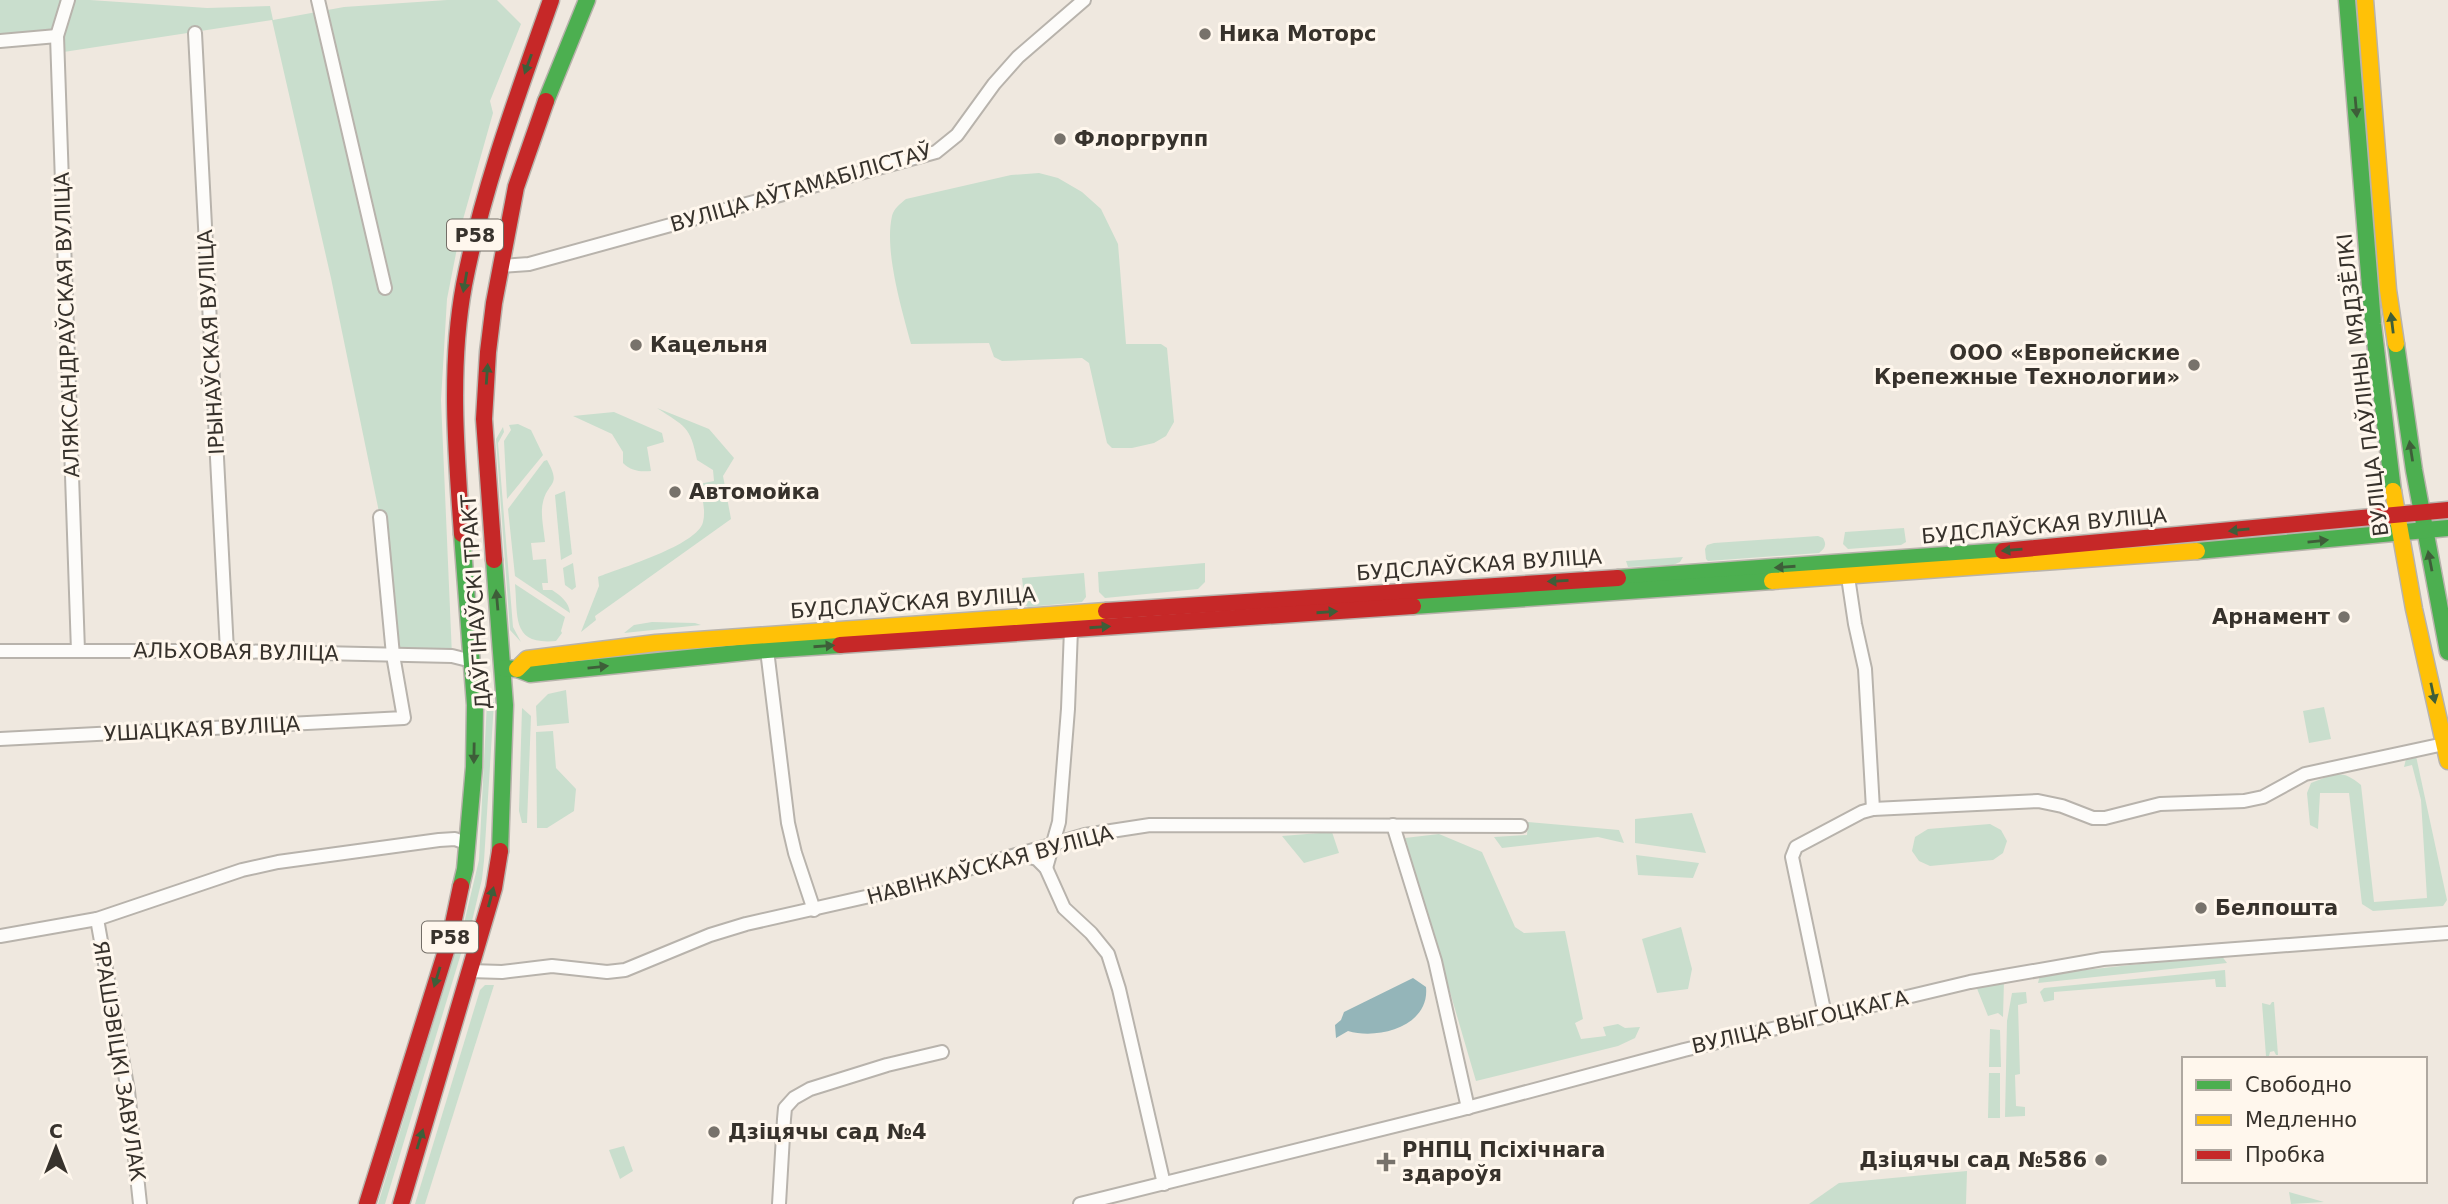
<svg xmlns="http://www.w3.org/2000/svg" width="2448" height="1204" font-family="'DejaVu Sans',sans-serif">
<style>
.green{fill:#c9decd}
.water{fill:#94b5b9}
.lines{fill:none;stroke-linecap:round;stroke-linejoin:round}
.street-casing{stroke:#b8b3ac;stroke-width:16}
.fast-casing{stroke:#b8b3ac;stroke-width:19}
.slow-casing{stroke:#b8b3ac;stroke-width:19}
.jam-casing{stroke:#b8b3ac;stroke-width:19}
.street{stroke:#fdfcfa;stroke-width:12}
.fast{stroke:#4caf50;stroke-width:16}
.slow{stroke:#ffc107;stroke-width:16}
.jam{stroke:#c62828;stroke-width:16}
.oneway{fill:#3e5e39}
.poi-dot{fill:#77726b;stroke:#fff7ed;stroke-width:2.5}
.labels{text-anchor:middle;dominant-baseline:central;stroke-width:6;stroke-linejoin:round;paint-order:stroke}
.shield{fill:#fff7ed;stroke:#736d66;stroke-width:2}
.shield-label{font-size:19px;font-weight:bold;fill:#37322c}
.poi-label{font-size:21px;font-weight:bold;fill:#37322c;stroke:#fff7ed;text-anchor:start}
.street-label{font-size:21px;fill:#37322c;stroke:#fff7ed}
</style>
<rect width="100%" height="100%" fill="#efe8df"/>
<g class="green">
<polygon points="0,0 90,0 207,8 270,6 273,20 344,7 447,0 497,0 521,24 490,101 493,113 462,223 447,299 441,400 452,656 393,655 380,517 331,278 272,20 57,53 57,37 0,41"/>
<path d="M 1039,173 L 1058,178 L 1082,192 L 1101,209 L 1118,244 L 1126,344 L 1161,344 L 1167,348 L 1174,422 L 1166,436 L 1154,443 L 1132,448 L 1112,448 L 1107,443 L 1089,363 L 1082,358 L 1002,361 L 994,357 L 989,343 L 911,344 C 902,310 884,251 892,216 C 894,208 900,204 906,199 L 1011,175 Z"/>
<path d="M 657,408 L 709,429 L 734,458 L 723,476 L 731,519 L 595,616 L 596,620 L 581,632 L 599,586 L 598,577 C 620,568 698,545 703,522 C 706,510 702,496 699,484 L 714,481 L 713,470 L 697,460 C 690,425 685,427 657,408 Z"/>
<path d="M 614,412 L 662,433 L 664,442 L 647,447 L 651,471 C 640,472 631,471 623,463 L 623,452 L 612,434 L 573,416 Z"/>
<polygon points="518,424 531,430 543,455 507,499 504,441 511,430 509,425"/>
<polygon points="503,427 504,432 498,443 513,627 521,642 510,630 496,439"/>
<path d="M 547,460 C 562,487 548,481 543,502 C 540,513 544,530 545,542 L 531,543 L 533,560 L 546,559 L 548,583 L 542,583 L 543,590 L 552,590 C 561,596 569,602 570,613 L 515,576 L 508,509 L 544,461 Z"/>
<polygon points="565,491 572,554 561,560 555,495"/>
<polygon points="1904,528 1906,542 1901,545 1848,549 1843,544 1845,532"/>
<path d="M 1818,536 L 1823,538 C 1827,545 1825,548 1819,553 L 1708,561 L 1706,559 L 1705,549 L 1707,545 L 1714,543 Z"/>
<polygon points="1683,557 1680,562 1673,565 1628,567 1626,561"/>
<polygon points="573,563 576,587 572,590 565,585 563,568"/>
<polygon points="1205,563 1205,582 1198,589 1105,598 1099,592 1098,572"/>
<polygon points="1084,573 1086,597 1082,602 1028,607 1025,605 1022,578"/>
<path d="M 515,584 L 565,617 L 561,631 L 562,633 L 556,641 C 512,645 518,619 515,584 Z"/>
<polygon points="652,622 695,623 701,625 624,633 634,625"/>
<polygon points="566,690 569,723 537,726 536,706 548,694"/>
<polygon points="487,702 494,702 484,861 482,879 468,938 461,936 479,860"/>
<polygon points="2324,707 2331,739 2309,743 2303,711"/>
<polygon points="522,708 531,716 527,823 522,823 519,811"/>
<polygon points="553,731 556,768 576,789 574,811 547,828 537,828 536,732"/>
<path d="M 2416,756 L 2447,900 L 2443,906 L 2373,911 L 2362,904 L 2349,793 L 2320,793 L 2318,829 L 2310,825 L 2307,793 L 2311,783 C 2334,774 2341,768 2361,785 L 2374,902 L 2427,898 L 2421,800 L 2412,765 L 2404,767 L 2406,759 Z"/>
<polygon points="1692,813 1706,853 1635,843 1635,819"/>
<polygon points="1528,822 1619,830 1624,843 1598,837 1502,848 1494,837 1527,835"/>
<polygon points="1990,824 2001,830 2007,841 2003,853 1993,860 1930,866 1919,861 1912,851 1915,837 1928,829"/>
<polygon points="1332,832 1339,853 1304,863 1282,836"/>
<polygon points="1439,834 1482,852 1515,927 1524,933 1565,931 1583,1019 1575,1023 1581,1039 1606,1036 1603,1027 1618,1024 1625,1028 1640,1027 1635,1038 1618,1046 1476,1081 1405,838"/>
<polygon points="1636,855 1699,863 1693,878 1638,875"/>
<polygon points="1681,927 1692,969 1688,989 1657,993 1642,939"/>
<polygon points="457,945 463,947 385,1204 378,1204"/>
<polygon points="2221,955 2227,963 2038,983 2040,975"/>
<polygon points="2225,970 2226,987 2216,987 2215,979 2054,992 2054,1000 2044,1002 2040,992 2044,988"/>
<polygon points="2004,980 2003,1017 1998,1013 1988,1016 1976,986"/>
<polygon points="485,985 494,985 425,1204 415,1204 480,990"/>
<polygon points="2026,992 2027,1003 2018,1005 2020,1074 2015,1075 2016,1106 2025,1107 2025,1116 2005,1117 2007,1021 2012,993"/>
<polygon points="2272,1002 2274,1002 2278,1055 2276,1055 2274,1051 2270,1052 2269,1056 2266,1056 2262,1003 2270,1005"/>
<polygon points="1990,1029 2000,1030 2001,1067 1989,1067"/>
<polygon points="1989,1073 2000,1073 2000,1118 1988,1118"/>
<polygon points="624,1146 633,1171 620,1179 609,1150"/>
<polygon points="1967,1171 1966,1204 1809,1204 1839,1183"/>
<polygon points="2289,1192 2324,1202 2291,1204"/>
</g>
<path class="water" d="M 1413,978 L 1426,987 C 1430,1026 1379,1040 1348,1031 L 1336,1038 L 1335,1025 L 1341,1020 L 1344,1012 Z"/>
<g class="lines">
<defs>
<g id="street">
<polyline points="68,0 57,36 78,651"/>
<polyline points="318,0 385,288"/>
<polyline points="195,33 227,651"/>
<polyline points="0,41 57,36"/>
<polyline points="500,266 529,264 936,152 957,135 994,84 1018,57 1084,0"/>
<polyline points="1848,577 1855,624 1865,669 1873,809"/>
<polyline points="767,650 788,823 795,853 814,910"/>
<polyline points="0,651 227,651 452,656 472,661"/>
<polyline points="0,739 404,718 393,655 380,517"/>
<polyline points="1393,825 1435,961 1468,1108"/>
<polyline points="1023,855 1037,859 1046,868 1064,908 1091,933 1108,954 1119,989 1164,1184"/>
<polyline points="1046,868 1059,822 1068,709 1071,629"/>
<polyline points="97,919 128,1091 140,1204"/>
<polyline points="0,936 97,919 242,870 278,862 439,840 455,839 468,844"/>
<polyline points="470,971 502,972 552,966 607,972 625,970 710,935 746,924 892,891 1085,835 1150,825 1521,826"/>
<polyline points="1825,1015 1792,857 1796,847 1862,812 1873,809 2038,801 2062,806 2093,818 2105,818 2160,804 2244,801 2263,797 2305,774 2444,744"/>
<polyline points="779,1204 784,1119 785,1108 794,1098 810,1089 887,1065 942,1052"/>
<polyline points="1080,1204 1459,1110 1684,1050 1970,982 2103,959 2448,933"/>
</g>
<g id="fast">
<polyline points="2347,0 2373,324 2393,491"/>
<polyline points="546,101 587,0"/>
<polyline points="2396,344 2414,470 2448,652"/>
<polyline points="2197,551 2448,528"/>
<polyline points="494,560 505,705 500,851"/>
<polyline points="1618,578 2003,551"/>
<polyline points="1413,606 1772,581"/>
<polyline points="503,668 517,669 530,674 767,650 840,645"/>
<polyline points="461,886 465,869 474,767 475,705 462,534"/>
</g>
<g id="slow">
<polyline points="2365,0 2388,290 2396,344"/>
<polyline points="2393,491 2414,609 2448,761"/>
<polyline points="1772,581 2197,551"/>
<polyline points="517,669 527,659 656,643 1106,611"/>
</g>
<g id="jam">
<path d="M 462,534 C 456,452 449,366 464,285 C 483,187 518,94 551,0"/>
<polyline points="2003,551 2448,510"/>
<polyline points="494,560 484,419 488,352 494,303 516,187 546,101"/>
<polyline points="1106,611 1618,578"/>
<polyline points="840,645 1413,606"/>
<polyline points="367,1204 450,938 461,886"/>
<polyline points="401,1204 494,888 500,851"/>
</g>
</defs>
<use href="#street" class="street-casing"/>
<use href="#fast" class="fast-casing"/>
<use href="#slow" class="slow-casing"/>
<use href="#jam" class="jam-casing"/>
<use href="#street" class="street"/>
<use href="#fast" class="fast"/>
<use href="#slow" class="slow"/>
<use href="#jam" class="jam"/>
</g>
<defs><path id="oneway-solid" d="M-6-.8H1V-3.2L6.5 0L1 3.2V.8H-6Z" transform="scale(1.75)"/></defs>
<g class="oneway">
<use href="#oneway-solid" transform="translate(528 64) rotate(110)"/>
<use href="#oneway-solid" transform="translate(2356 107) rotate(85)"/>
<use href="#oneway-solid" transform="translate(465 282) rotate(100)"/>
<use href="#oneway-solid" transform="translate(2392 323) rotate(-97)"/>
<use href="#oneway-solid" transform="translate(487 374) rotate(-86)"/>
<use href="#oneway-solid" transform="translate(2411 451) rotate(-99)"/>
<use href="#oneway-solid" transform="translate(2239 530) rotate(174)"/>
<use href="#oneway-solid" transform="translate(2318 541) rotate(-6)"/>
<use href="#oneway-solid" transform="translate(2012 550) rotate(175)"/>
<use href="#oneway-solid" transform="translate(2430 561) rotate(-101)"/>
<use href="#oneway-solid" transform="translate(1785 567) rotate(176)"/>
<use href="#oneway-solid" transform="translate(1558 581) rotate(177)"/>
<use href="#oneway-solid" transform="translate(497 600) rotate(-95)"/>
<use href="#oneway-solid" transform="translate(1327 612) rotate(-4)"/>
<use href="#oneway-solid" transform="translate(1100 627) rotate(-4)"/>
<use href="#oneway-solid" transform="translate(824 646) rotate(-4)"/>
<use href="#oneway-solid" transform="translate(598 667) rotate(-6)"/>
<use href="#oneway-solid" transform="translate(2433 693) rotate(78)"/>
<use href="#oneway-solid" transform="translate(474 753) rotate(91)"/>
<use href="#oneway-solid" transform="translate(491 897) rotate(-75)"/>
<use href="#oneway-solid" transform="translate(437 977) rotate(107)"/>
<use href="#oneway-solid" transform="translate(420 1139) rotate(-73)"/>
</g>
<g class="poi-dot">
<circle cx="1205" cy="34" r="7"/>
<circle cx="1060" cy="139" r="7"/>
<circle cx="636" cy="345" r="7"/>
<circle cx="2194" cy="365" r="7"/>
<circle cx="675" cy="492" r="7"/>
<circle cx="2344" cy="617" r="7"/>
<circle cx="2201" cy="908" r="7"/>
<circle cx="714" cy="1132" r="7"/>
<circle cx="2101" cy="1160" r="7"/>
<path d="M1382.5 1151.5h7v7h7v7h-7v7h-7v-7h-7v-7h7z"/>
</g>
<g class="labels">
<g class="shield">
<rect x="447" y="219.5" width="56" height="31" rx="5"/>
<rect x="422" y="921.5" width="56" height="31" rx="5"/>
</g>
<g class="shield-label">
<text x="475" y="235">Р58</text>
<text x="450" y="937">Р58</text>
</g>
<g class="poi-label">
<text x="1219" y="34">Ника Моторс</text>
<text x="1074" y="139">Флоргрупп</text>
<text x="650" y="345">Кацельня</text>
<text x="2180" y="353" text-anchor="end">ООО «Европейские<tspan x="2180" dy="24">Крепежные Технологии»</tspan></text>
<text x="689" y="492">Автомойка</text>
<text x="2330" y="617" text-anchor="end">Арнамент</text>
<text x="2215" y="908">Белпошта</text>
<text x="728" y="1132">Дзіцячы сад №4</text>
<text x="1402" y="1150">РНПЦ Псіхічнага<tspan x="1402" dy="24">здароўя</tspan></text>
<text x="2087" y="1160" text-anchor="end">Дзіцячы сад №586</text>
</g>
<g class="street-label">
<text transform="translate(801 188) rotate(-16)">ВУЛІЦА АЎТАМАБІЛІСТАЎ</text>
<text transform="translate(67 325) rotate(-92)">АЛЯКСАНДРАЎСКАЯ ВУЛІЦА</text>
<text transform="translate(211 342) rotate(-93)">ІРЫНАЎСКАЯ ВУЛІЦА</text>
<text transform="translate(2363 385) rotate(-97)">ВУЛІЦА ПАЎЛІНЫ МЯДЗЁЛКІ</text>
<text transform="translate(2044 526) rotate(-5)">БУДСЛАЎСКАЯ ВУЛІЦА</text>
<text transform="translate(1479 565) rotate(-4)">БУДСЛАЎСКАЯ ВУЛІЦА</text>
<text transform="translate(476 602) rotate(-94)">ДАЎГІНАЎСКІ ТРАКТ</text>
<text transform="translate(913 603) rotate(-4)">БУДСЛАЎСКАЯ ВУЛІЦА</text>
<text transform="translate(236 652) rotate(1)">АЛЬХОВАЯ ВУЛІЦА</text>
<text transform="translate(202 729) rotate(-3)">УШАЦКАЯ ВУЛІЦА</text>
<text transform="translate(990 865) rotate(-15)">НАВІНКАЎСКАЯ ВУЛІЦА</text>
<text transform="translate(1800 1022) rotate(-13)">ВУЛІЦА ВЫГОЦКАГА</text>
<text transform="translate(119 1061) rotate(81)">ЯРАШЭВІЦКІ ЗАВУЛАК</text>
</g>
</g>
<rect x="2182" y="1057" width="245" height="126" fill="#fff7ed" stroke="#afa8a0" stroke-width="2"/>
<rect x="2196" y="1080" width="35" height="10" fill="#4caf50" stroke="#afa8a0" stroke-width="2"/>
<text x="2245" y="1092" font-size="21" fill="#37322c">Свободно</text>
<rect x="2196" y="1115" width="35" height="10" fill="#ffc107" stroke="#afa8a0" stroke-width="2"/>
<text x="2245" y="1127" font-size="21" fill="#37322c">Медленно</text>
<rect x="2196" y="1150" width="35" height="10" fill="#c62828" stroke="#afa8a0" stroke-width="2"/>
<text x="2245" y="1162" font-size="21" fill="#37322c">Пробка</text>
<g transform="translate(56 1148)" stroke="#fff7ed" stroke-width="5" paint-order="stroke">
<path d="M0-5L12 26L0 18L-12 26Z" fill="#37322c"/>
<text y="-10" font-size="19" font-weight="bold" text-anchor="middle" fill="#37322c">С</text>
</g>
</svg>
